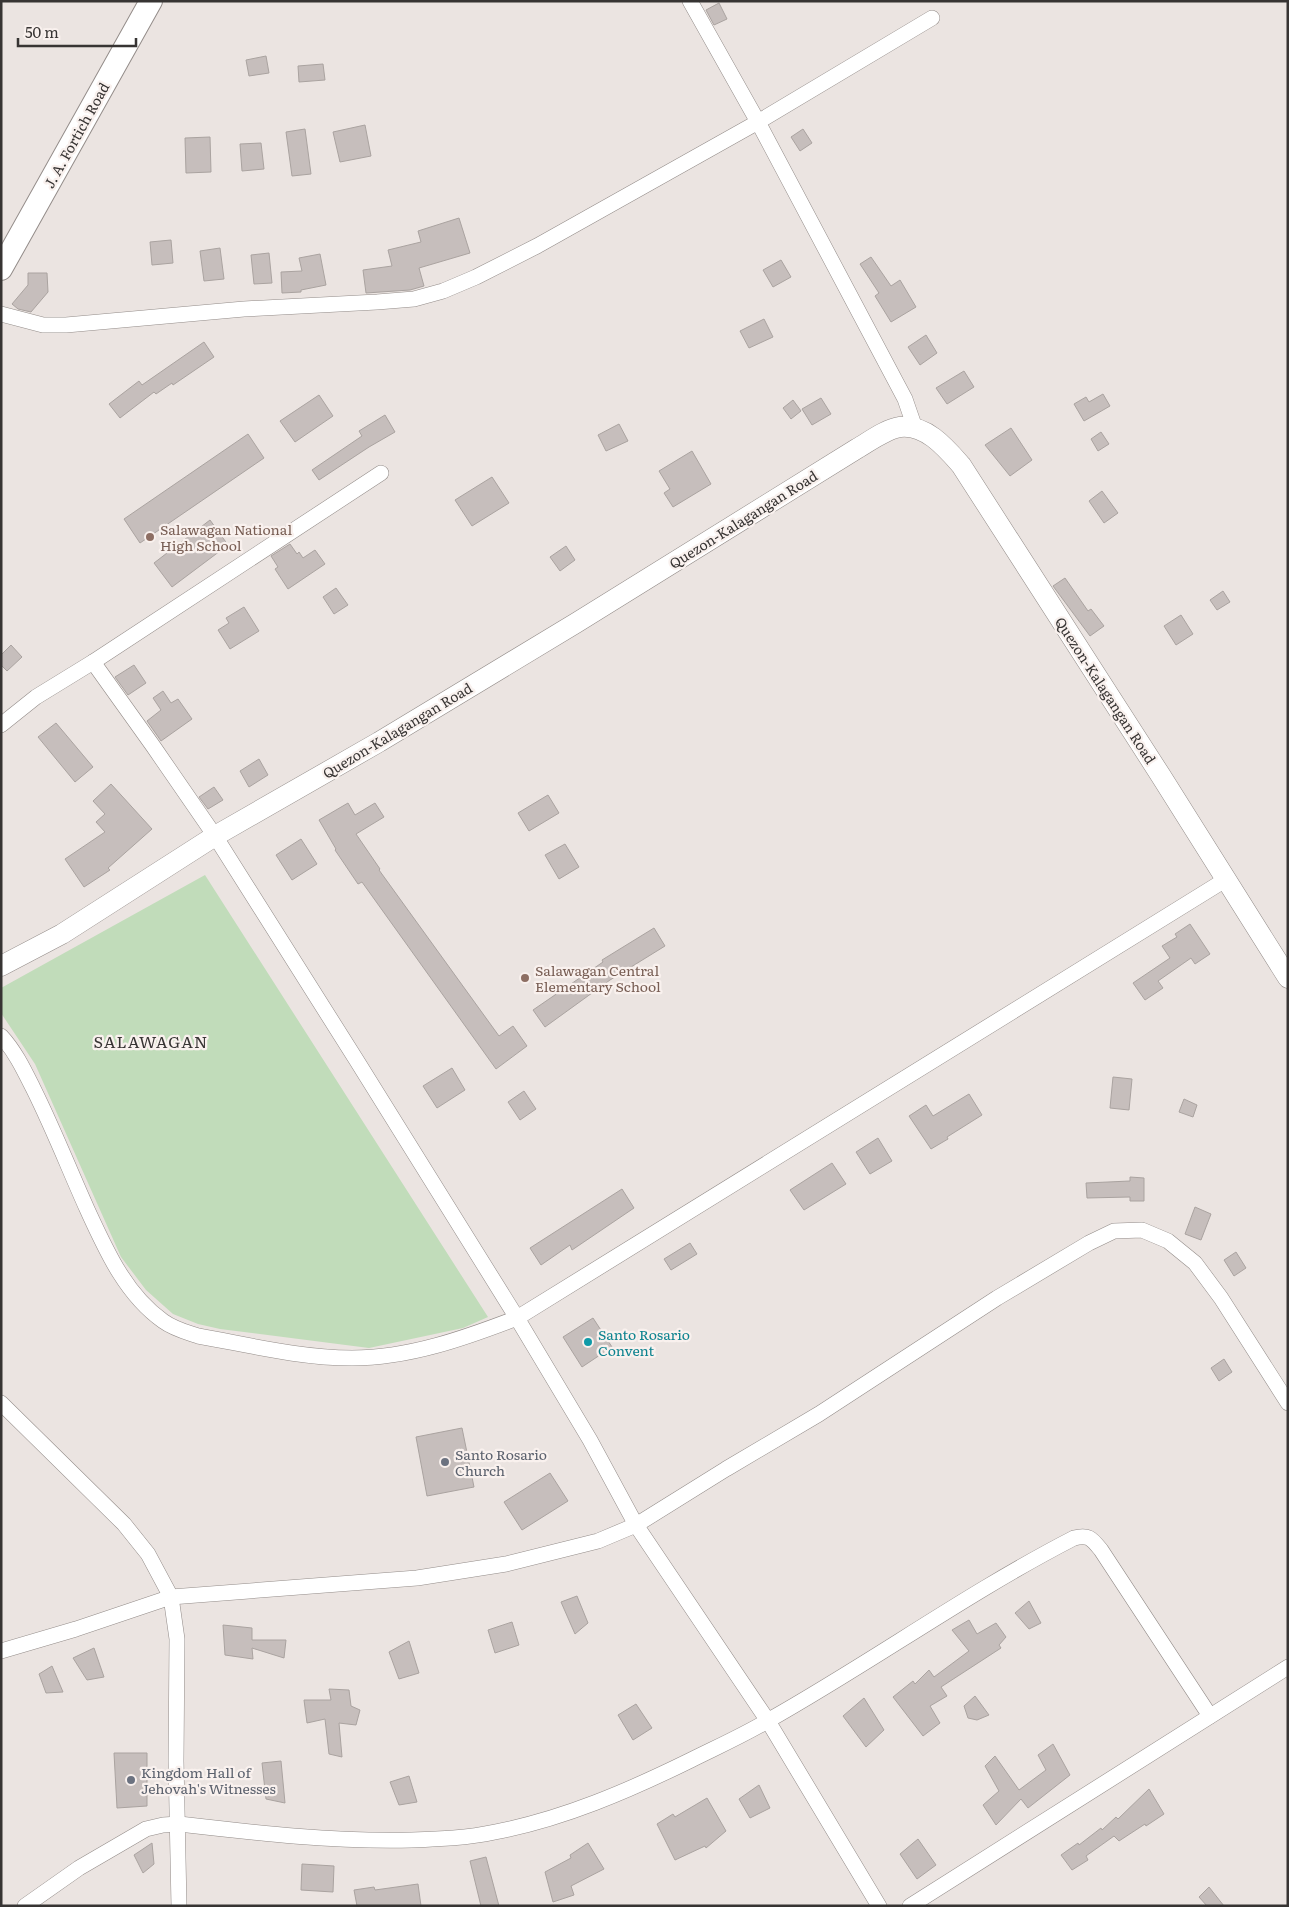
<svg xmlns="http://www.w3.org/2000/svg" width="1289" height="1907" font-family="Literata,serif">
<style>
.green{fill:#c1dcba}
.building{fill:#c6bebc;stroke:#aaa3a0}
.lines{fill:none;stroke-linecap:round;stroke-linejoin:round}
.minor-casing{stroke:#938c89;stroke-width:16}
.major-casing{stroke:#938c89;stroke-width:21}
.highway-casing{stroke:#938c89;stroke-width:24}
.minor{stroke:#fff;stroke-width:15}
.major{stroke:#fff;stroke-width:20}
.highway{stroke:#fff;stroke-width:22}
.education-dot{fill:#8d6e63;stroke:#f9f1ee;stroke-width:2}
.culture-dot{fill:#0f9aa8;stroke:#f9f1ee;stroke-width:2}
.worship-dot{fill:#6b7280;stroke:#f9f1ee;stroke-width:2}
.labels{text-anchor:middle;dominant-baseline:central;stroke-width:4.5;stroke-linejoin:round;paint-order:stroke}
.street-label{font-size:14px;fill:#373433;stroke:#f9f1ee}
.education-label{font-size:14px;fill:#785e54;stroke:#f9f1ee;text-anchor:start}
.culture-label{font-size:14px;fill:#0d838f;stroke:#f9f1ee;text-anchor:start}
.worship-label{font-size:14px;fill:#5b616d;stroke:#f9f1ee;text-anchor:start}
.quarter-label{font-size:16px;letter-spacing:1px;fill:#373433;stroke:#f9f1ee}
</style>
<rect width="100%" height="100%" fill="#ebe4e1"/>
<polygon class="green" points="205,875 488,1317 463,1328 369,1348 220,1329 198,1324 173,1314 146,1290 121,1257 35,1064 1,1013 1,988"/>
<g class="building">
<polygon points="719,3 727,19 714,25 706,10"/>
<polygon points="266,56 269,73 249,76 246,60"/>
<polygon points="323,64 325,80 299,82 298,66"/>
<polygon points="365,125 371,156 340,162 333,132"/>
<polygon points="305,129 311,174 292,176 286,132"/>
<polygon points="803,129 812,143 800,151 791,137"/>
<polygon points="210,137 211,172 186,173 185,138"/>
<polygon points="261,143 264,169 242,171 240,144"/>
<polygon points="459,218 470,253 419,268 424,286 410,290 366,293 363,270 392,266 388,250 421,242 418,231"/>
<polygon points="171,240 173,263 152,265 150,242"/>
<polygon points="220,248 224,279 204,281 200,251"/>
<polygon points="269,253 272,283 254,284 251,255"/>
<polygon points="320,254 326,285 301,290 301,292 282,293 281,272 302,271 299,258"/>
<polygon points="871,257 891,286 900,280 916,307 891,322 875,296 879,293 860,264"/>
<polygon points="781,260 791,277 773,287 763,270"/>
<polygon points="28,273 47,273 48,292 31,312 18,309 12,304 28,285"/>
<polygon points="764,319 773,337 749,348 740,331"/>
<polygon points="926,335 937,353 920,365 908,347"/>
<polygon points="204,342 214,357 173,385 172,383 156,394 154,392 120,418 109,404 139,381 142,385"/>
<polygon points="964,371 974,387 947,404 936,388"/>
<polygon points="1103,394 1110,406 1084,421 1074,404 1086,397 1089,402"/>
<polygon points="319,395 333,416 295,442 280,421"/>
<polygon points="821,398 831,414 812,425 802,409"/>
<polygon points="793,400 801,411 791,419 783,408"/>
<polygon points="385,415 395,432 369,447 319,480 312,470 362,436 359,431"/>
<polygon points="619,424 628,441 606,451 598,435"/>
<polygon points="1011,428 1032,460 1010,476 985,445"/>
<polygon points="1101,432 1109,444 1098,451 1091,439"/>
<polygon points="248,434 264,458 140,543 124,519"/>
<polygon points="692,451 711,484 673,507 664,493 670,489 659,471"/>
<polygon points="492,477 509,503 472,526 455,500"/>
<polygon points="1102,491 1118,513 1104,523 1089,501"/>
<polygon points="210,520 228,545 172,587 154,563"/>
<polygon points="290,544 297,554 299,552 303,558 315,550 325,564 288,589 275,569 278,567 271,556"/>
<polygon points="566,546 575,560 560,571 550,557"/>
<polygon points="1065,578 1088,611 1091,609 1104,626 1090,636 1053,586"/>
<polygon points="336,588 348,605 334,614 323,597"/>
<polygon points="1223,591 1230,602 1217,610 1210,600"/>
<polygon points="244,607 259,631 230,649 218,630 229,623 226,618"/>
<polygon points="1181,615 1193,634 1176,645 1164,626"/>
<polygon points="11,645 22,657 7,671 1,665 1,655"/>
<polygon points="134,665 146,683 128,695 115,677"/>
<polygon points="163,691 171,703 178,699 192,719 161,741 147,721 161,710 153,698"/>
<polygon points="56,723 93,767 75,782 38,737"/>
<polygon points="259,759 268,775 249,787 240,771"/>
<polygon points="111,784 152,829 108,868 110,870 84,887 65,859 105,832 96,822 105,814 93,801"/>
<polygon points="214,787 223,800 208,809 199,797"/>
<polygon points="548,795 559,813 529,831 518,813"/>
<polygon points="348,803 355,815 375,803 384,817 356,834 380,869 379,870 499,1036 513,1026 527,1046 496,1069 362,882 358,884 335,850 336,849 319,820"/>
<polygon points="301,839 317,864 292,880 276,855"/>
<polygon points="565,844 579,867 559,879 545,855"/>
<polygon points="1190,924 1210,954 1195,964 1191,958 1158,981 1163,988 1145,1000 1133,983 1170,958 1162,946 1177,937 1175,934"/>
<polygon points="654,928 665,946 610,980 545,1027 533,1010 603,962 602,960"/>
<polygon points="452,1068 465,1090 437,1108 423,1086"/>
<polygon points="1113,1077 1132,1079 1129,1110 1110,1108"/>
<polygon points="524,1091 536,1109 520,1120 508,1102"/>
<polygon points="969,1094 982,1115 947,1137 948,1139 931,1149 909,1116 926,1105 933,1116"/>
<polygon points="1184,1099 1197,1105 1193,1117 1179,1112"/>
<polygon points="878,1138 892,1161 870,1174 856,1152"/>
<polygon points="832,1163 846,1184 804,1210 790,1190"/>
<polygon points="1130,1177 1144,1178 1144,1201 1130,1201 1130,1197 1087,1198 1086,1183 1130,1181"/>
<polygon points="622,1189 634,1208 572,1250 570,1245 541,1265 530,1248"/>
<polygon points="1195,1207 1211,1214 1201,1240 1185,1234"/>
<polygon points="690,1243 697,1254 671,1270 664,1259"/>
<polygon points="1236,1252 1246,1268 1234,1276 1224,1260"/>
<polygon points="593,1318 612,1347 582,1367 563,1337"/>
<polygon points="1224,1359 1232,1372 1219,1381 1211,1368"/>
<polygon points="462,1428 474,1487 427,1496 416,1437"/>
<polygon points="550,1473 568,1501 522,1530 504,1502"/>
<polygon points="577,1596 588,1623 575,1634 561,1602"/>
<polygon points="1029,1601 1041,1623 1029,1629 1015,1613"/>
<polygon points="969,1620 977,1634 996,1623 1006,1637 999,1645 1001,1648 941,1687 947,1696 930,1706 940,1723 923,1736 893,1697 913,1681 915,1684 929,1670 934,1677 969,1651 952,1630"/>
<polygon points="512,1622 519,1645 495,1653 488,1630"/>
<polygon points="223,1625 252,1628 252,1640 286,1640 284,1658 252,1648 253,1659 225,1655"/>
<polygon points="409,1641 419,1673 399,1679 389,1652"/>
<polygon points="94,1648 104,1677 87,1680 73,1658"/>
<polygon points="52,1666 63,1692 46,1693 39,1674"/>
<polygon points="329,1689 349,1690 351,1706 360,1710 356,1725 339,1723 342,1757 329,1754 325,1719 307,1723 304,1700 331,1700"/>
<polygon points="975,1696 989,1715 977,1720 968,1718 964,1706"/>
<polygon points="864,1698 884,1730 866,1747 843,1716"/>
<polygon points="636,1704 652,1728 633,1740 618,1715"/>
<polygon points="1053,1744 1070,1775 1028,1808 1021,1799 996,1825 983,1805 999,1791 985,1766 995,1756 1019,1790 1046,1770 1038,1755"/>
<polygon points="114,1753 147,1753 147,1806 117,1808"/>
<polygon points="281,1761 285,1803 266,1799 262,1763"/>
<polygon points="409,1776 417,1802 399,1805 390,1782"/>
<polygon points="759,1785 770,1808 750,1818 739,1799"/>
<polygon points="1149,1789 1164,1814 1146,1826 1145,1824 1119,1841 1114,1836 1086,1856 1088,1860 1072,1870 1061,1855 1078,1843 1079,1845 1101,1828 1102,1830 1116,1817 1118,1819"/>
<polygon points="707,1798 726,1831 706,1848 705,1846 675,1860 657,1824 673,1814 675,1817"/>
<polygon points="918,1839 936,1865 917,1879 900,1854"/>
<polygon points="152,1843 154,1864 143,1873 134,1855"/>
<polygon points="588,1843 604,1869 571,1886 574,1895 553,1902 545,1872 571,1858 570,1855"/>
<polygon points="486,1857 499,1906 481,1906 470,1861"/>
<polygon points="302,1864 334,1866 333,1892 301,1890"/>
<polygon points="418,1884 421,1906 357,1906 354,1890 374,1887 375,1890"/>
<polygon points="1209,1887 1224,1906 1207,1906 1199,1897"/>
</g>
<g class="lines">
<defs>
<g id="minor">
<polyline points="690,1 758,122 905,399 915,428"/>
<polyline points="1,314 43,325 66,325 244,309 377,302 414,299 443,291 476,277 537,246 758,122 932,18"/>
<polyline points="93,662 381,473"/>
<polyline points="1,725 36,697 93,662 153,746 215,836 357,1061 517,1318 590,1440 636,1525 768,1721 879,1906"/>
<path d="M 1,1036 C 15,1051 24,1070 33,1088 C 53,1128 69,1169 87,1209 C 106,1250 125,1294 163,1321 C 174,1329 186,1332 198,1336 C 249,1345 300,1358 352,1358 C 409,1358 465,1338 517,1318 L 1225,880"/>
<polyline points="1,1403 124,1524 148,1554 171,1597 177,1639 176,1761 179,1906"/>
<polyline points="1,1651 76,1629 171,1597 417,1578 506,1564 598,1541 636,1525 726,1469 819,1414 997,1298 1089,1243 1114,1231 1142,1230 1168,1241 1195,1263 1221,1298 1288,1403"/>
<path d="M 25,1906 L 79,1868 L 146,1829 L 163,1825 L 179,1824 C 257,1833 334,1842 412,1840 C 440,1839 467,1838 495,1832 C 563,1819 628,1791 691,1760 C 717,1747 744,1735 769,1720 C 872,1662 969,1592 1074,1538 C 1089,1534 1092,1539 1101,1550 L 1210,1716"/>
<polyline points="910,1906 1288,1667"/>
</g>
<path id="major" d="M 1,966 L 62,934 L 215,836 L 379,742 L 576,623 L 858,448 C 870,441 886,429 900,427 C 926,424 946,448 961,465 L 1161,776 L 1288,978"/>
<polyline id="highway" points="1,269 151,1"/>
</defs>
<use href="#minor" class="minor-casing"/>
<use href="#major" class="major-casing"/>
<use href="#highway" class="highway-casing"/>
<use href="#minor" class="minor"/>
<use href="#major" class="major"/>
<use href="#highway" class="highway"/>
</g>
<g class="education-dot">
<circle cx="150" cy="537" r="5"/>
<circle cx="525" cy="978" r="5"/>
</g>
<circle class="culture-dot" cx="588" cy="1342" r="5"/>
<g class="worship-dot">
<circle cx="445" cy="1462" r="5"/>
<circle cx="131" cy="1780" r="5"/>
</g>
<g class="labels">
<g class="street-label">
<text transform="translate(76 135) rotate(-61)">J. A. Fortich Road</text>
<text transform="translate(743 519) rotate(-32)">Quezon-Kalagangan Road</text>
<text transform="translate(1106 690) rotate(57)">Quezon-Kalagangan Road</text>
<text transform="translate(397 730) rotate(-31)">Quezon-Kalagangan Road</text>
</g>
<g class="education-label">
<text x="160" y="529">Salawagan National<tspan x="160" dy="16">High School</tspan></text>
<text x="535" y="970">Salawagan Central<tspan x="535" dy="16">Elementary School</tspan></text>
</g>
<g class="culture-label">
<text x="598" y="1334">Santo Rosario<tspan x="598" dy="16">Convent</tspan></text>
</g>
<g class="worship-label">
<text x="455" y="1454">Santo Rosario<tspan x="455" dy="16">Church</tspan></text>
<text x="141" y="1772">Kingdom Hall of<tspan x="141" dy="16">Jehovah's Witnesses</tspan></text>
</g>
<g class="quarter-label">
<text x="151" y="1041">SALAWAGAN</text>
</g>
</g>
<rect width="1289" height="1907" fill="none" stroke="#373433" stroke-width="5"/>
<path d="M18 38v8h118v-8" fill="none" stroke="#373433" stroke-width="2.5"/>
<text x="25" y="38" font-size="15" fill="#373433" stroke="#f9f1ee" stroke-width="4" paint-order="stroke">50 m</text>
</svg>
